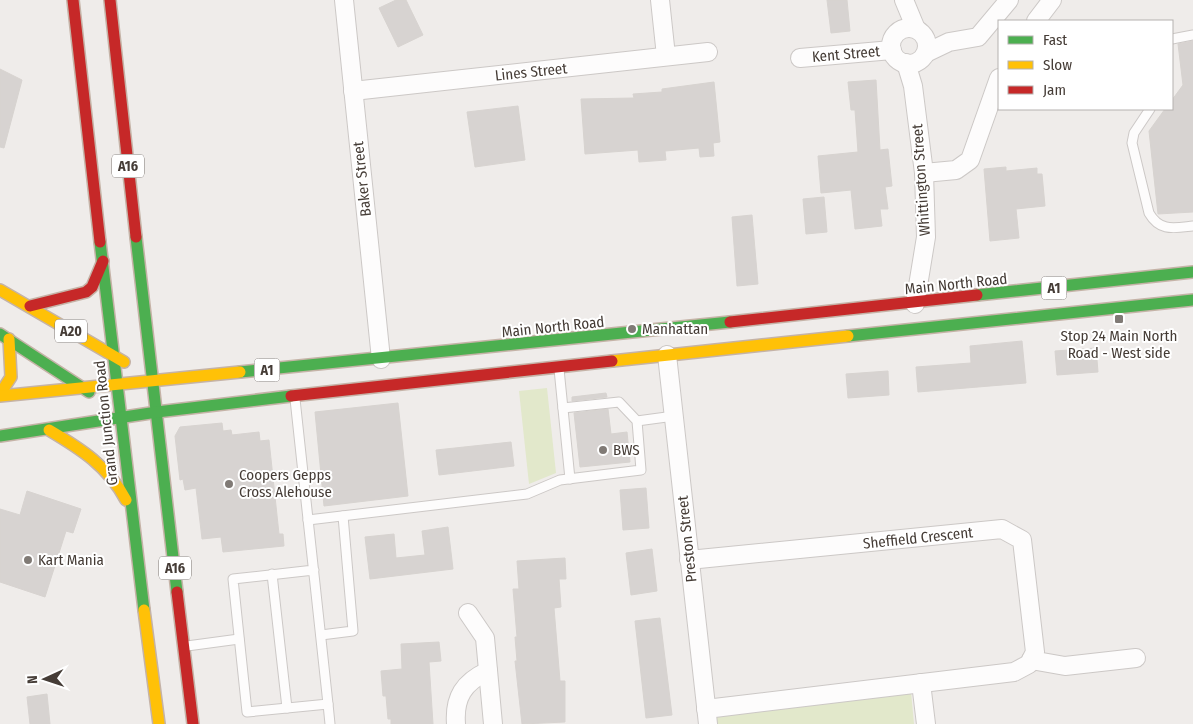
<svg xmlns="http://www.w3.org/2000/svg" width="1193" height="724" font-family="'Fira Sans Condensed',sans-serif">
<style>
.green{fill:#e2e8cb}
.building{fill:#d7d3d1;stroke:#d7d3d0}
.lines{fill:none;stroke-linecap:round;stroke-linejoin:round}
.lane-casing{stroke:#ccc8c6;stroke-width:11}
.street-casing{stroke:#ccc8c6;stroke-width:20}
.fast-casing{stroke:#c5b3a7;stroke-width:14}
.slow-casing{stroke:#c5b3a7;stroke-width:14}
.jam-casing{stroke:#c5b3a7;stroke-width:14}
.lane{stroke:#fdfcfc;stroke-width:9}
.street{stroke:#fdfcfc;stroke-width:18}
.fast{stroke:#4caf50;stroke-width:11}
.slow{stroke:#ffc107;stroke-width:11}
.jam{stroke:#c62828;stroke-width:11}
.poi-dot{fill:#807a75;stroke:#fff;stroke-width:2}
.labels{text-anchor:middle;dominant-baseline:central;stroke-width:4;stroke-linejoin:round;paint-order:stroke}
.shield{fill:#fff;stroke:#7d7672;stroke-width:1}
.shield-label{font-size:14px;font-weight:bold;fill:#453c36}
.street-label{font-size:15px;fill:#453c36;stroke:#fff}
.poi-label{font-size:15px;fill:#453c36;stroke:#fff;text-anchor:start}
</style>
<rect width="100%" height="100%" fill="#efecea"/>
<g class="green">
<polygon points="547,388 556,473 529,484 519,391"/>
<polygon points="911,692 914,724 717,724 716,717"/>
</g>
<g class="building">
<polygon points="396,0 406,0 423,35 398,47 379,8"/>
<polygon points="827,0 847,0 850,31 831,33"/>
<polygon points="1193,41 1193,212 1158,214 1149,131 1165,109 1172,109 1172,100 1183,85 1178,44"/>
<polygon points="0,69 22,80 4,148 0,147"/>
<polygon points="876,80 880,150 888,149 892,186 885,187 888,209 880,209 882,226 855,229 851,190 821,193 818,156 858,152 855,110 851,110 848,82"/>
<polygon points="714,82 720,142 713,143 714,156 700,157 699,148 665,151 666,160 639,162 638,150 585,154 581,99 634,98 633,94 662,92 662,89"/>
<polygon points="518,106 525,160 475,167 467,112"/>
<polygon points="1006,167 1006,171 1037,168 1037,174 1042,174 1045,206 1016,209 1019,238 990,241 984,169"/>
<polygon points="824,197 827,232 806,234 803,199"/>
<polygon points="752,215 758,284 737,286 732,217"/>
<polygon points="1022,341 1026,383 918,392 916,367 971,363 970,346"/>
<polygon points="1096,348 1098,372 1057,375 1055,351"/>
<polygon points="888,371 889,395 848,398 846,374"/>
<polygon points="606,393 607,397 572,401 572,397"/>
<polygon points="398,403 408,496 324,506 315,412"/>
<polygon points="608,409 611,434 627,432 630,462 580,467 574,413"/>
<polygon points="222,423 223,431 231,430 232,435 259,432 260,441 269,440 279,534 283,534 284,546 223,552 221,537 202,539 196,488 185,490 183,479 180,480 175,436 180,427"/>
<polygon points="511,442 514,466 439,475 436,450"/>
<polygon points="646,488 649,528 623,530 620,490"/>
<polygon points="27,491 81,509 73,533 66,531 45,597 0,582 0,509 20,515"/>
<polygon points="448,527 453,569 370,579 365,537 394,534 396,558 425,555 422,531"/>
<polygon points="652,549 657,591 631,595 626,553"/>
<polygon points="565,558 566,579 559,579 561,607 554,608 560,681 565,681 565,722 522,724 515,661 517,661 515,637 517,637 513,589 519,589 517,561"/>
<polygon points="660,618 672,715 646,718 635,621"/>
<polygon points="439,642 441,661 429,662 433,724 391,724 391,719 388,719 386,696 383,696 381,671 402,669 401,644"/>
<polygon points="47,694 50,724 30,724 27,697"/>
</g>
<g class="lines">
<defs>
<g id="lane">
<polyline points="1172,39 1193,35"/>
<path d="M 1150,109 L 1134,133 L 1132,143 L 1149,213 C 1160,232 1174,228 1193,226"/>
<polyline points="559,369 570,479"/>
<path d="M 295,399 C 306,501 317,602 328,704 L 247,712 L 233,579 L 314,570"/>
<polyline points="637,421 674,416"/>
<polyline points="308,520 527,494 560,480 641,470 637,421 619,402 563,408"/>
<polyline points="272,574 287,708"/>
<polyline points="321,635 353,631 343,516"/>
<polyline points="187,646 239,639"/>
<polyline points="328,704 330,724"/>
</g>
<g id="street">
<polyline points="344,0 381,359"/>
<polyline points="660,0 666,56"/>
<polyline points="904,0 916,29"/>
<polyline points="1036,21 1052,0"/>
<circle cx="909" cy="46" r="18"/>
<polyline points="926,53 949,42 978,37 1009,0"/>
<polyline points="800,58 892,50"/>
<polyline points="906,63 913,86 924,173 926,237 915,304"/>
<polyline points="353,91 708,52"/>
<polyline points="924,173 956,170 970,160 999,78"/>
<polyline points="667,355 708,724"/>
<polyline points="689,560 1002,529 1022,540 1035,652 1029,664 1014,672 706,709"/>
<polyline points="468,613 485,638 493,724"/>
<polyline points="1031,660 1065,666 1136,658"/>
<polyline points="921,683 926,724"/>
<path d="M 456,724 C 454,697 464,682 488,671"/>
</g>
<g id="fast">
<polyline points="136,237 177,592"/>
<polyline points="100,242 144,610"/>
<polyline points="977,295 1193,272"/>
<polyline points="0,334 89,392"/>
<polyline points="848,336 1193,300"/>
<polyline points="240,372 730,322"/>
<polyline points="0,436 157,412 291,396"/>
</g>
<g id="slow">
<polyline points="0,290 124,362"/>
<polyline points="612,361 848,336"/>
<polyline points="0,394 11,377 9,339"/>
<polyline points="0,396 240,372"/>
<path d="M 49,430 C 81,449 108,466 126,500"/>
<polyline points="144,610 159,724"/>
</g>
<g id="jam">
<polyline points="73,0 100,242"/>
<polyline points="110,0 136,237"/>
<polyline points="30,306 86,292 92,287 103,261"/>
<polyline points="730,322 977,295"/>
<polyline points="291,396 612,361"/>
<polyline points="177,592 193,724"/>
</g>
</defs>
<use href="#lane" class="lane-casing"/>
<use href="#street" class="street-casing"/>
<use href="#fast" class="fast-casing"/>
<use href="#slow" class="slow-casing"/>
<use href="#jam" class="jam-casing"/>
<use href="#lane" class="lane"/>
<use href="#street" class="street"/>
<use href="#fast" class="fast"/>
<use href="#slow" class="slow"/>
<use href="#jam" class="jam"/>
</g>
<g class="poi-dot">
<rect x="1114" y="314" width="10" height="10" rx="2.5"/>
<circle cx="632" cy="329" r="5"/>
<circle cx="603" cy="450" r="5"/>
<circle cx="229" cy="484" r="5"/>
<circle cx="28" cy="560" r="5"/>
</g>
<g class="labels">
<g class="shield">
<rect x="112" y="154.5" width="32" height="23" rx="4"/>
<rect x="1041.5" y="276.5" width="25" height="23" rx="4"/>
<rect x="55" y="319.5" width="32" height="23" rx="4"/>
<rect x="254.5" y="358.5" width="25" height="23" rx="4"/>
<rect x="159" y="556.5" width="32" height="23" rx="4"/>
</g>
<g class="shield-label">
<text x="128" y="166">A16</text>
<text x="1054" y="288">A1</text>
<text x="71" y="331">A20</text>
<text x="267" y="370">A1</text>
<text x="175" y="568">A16</text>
</g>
<g class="street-label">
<text transform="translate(846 54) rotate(-5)">Kent Street</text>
<text transform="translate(531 72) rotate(-6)">Lines Street</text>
<text transform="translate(362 179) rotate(-96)">Baker Street</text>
<text transform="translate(921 180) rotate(-94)">Whittington Street</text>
<text transform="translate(956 284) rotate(-6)">Main North Road</text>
<text transform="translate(553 327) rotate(-6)">Main North Road</text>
<text transform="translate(106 423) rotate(-96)">Grand Junction Road</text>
<text transform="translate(918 538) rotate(-6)">Sheffield Crescent</text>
<text transform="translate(687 539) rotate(-96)">Preston Street</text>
</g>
<g class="poi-label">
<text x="642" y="329">Manhattan</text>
<text x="1119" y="336" text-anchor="middle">Stop 24 Main North<tspan x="1119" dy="17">Road - West side</tspan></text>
<text x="613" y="450">BWS</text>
<text x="239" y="475">Coopers Gepps<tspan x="239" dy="17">Cross Alehouse</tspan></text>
<text x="38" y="560">Kart Mania</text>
</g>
</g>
<rect x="998" y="20" width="175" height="90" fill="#ffffff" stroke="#b5b1af"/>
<rect x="1008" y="36" width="25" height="8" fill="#4caf50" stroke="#b5b1af"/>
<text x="1043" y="45" font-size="15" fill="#453c36">Fast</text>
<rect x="1008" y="61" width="25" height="8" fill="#ffc107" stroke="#b5b1af"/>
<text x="1043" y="70" font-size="15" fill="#453c36">Slow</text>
<rect x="1008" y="86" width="25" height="8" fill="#c62828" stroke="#b5b1af"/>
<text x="1043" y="95" font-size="15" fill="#453c36">Jam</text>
<g transform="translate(45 679) rotate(267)" stroke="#ffffff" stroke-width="4" paint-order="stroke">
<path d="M0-4L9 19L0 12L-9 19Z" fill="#453c36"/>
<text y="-8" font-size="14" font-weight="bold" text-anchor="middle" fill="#453c36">N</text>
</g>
</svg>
